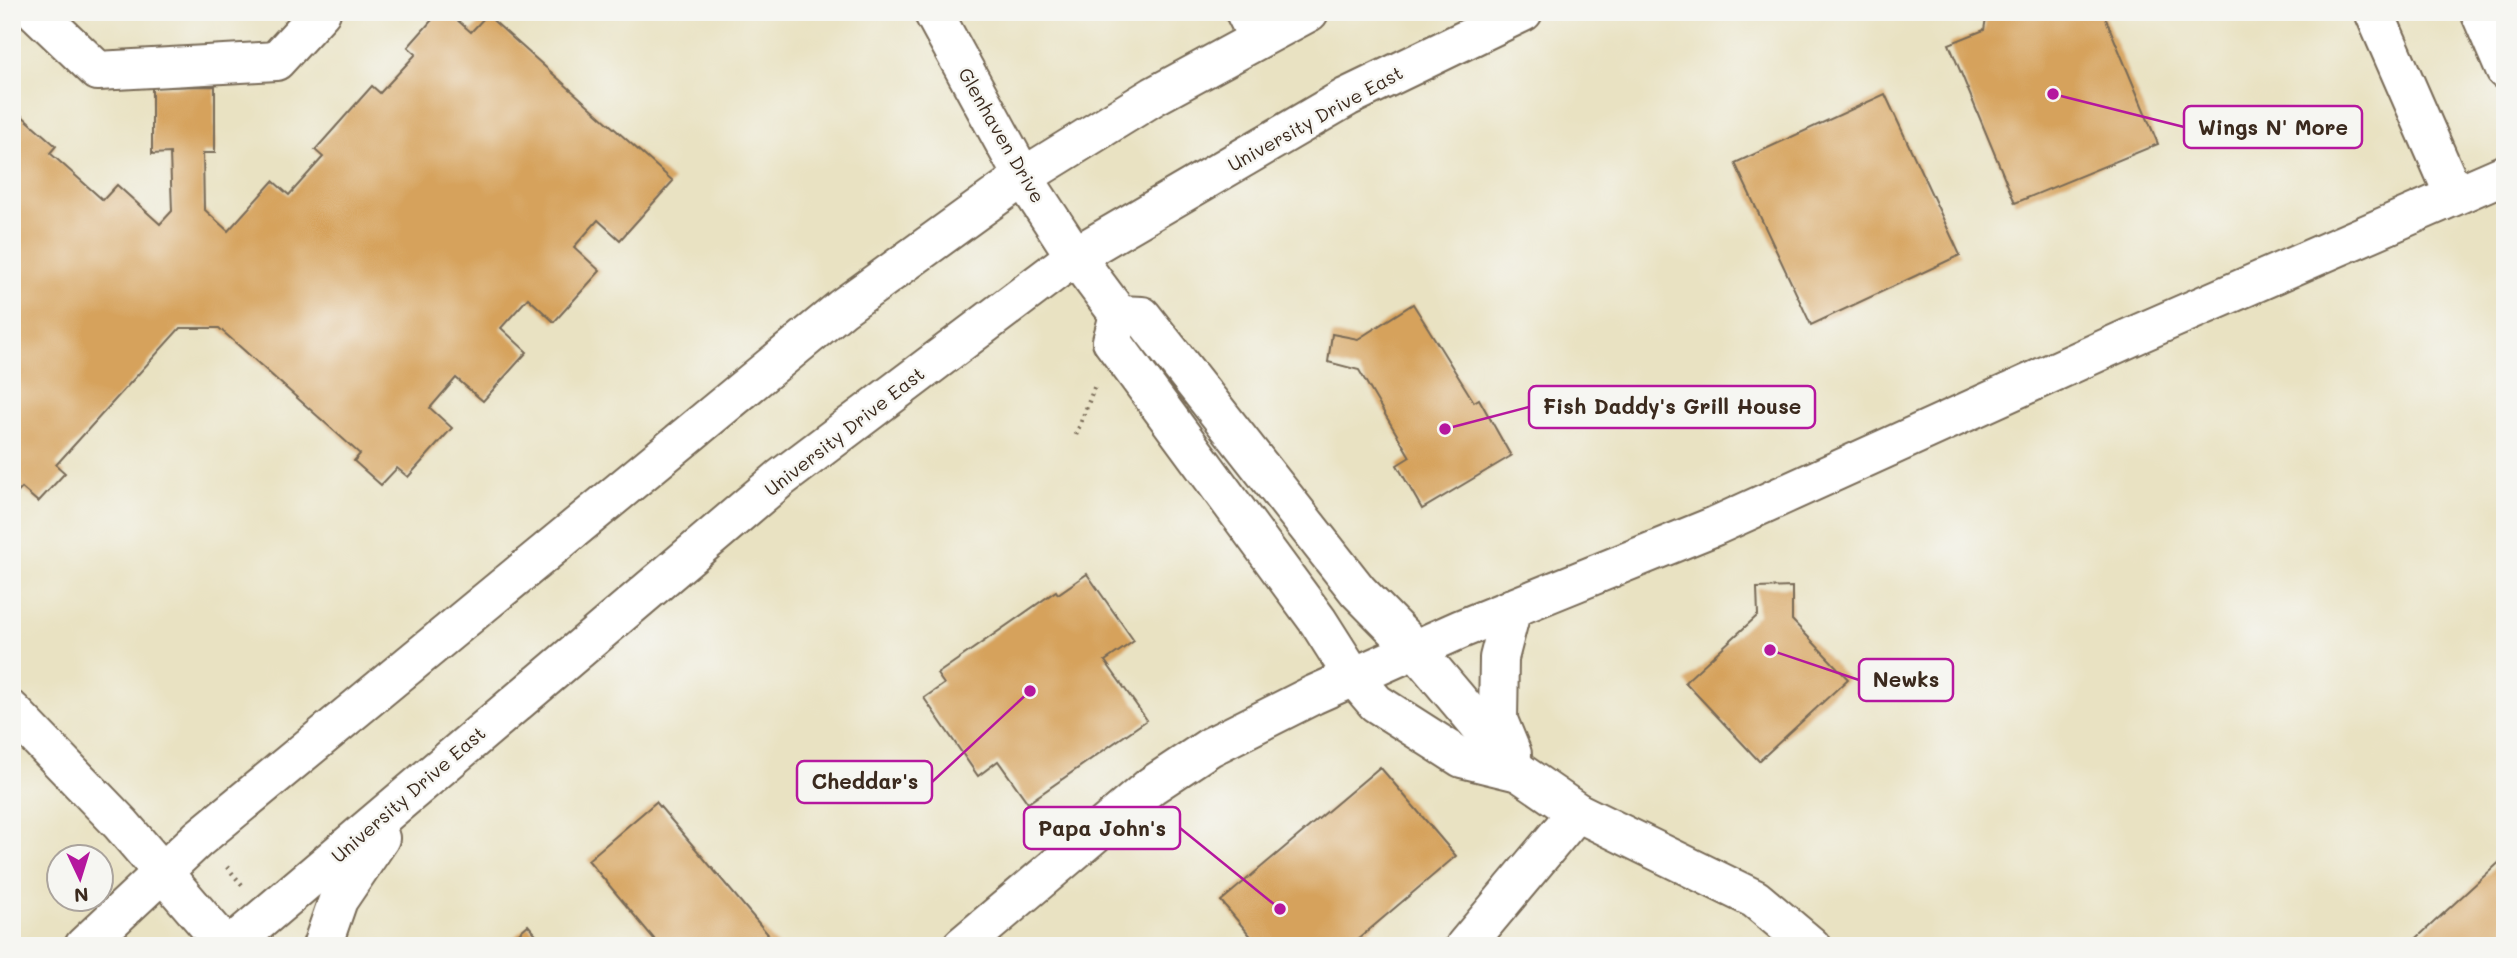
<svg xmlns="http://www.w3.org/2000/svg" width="2517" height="958" font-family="Mali,sans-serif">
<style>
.building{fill:#d6a25c}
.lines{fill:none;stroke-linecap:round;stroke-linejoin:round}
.minor-casing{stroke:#786a57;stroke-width:42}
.major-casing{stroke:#786a57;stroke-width:42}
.path{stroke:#786a57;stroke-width:4.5;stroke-dasharray:2 5;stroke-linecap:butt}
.minor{stroke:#fff;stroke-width:38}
.major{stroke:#fff;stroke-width:38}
.labels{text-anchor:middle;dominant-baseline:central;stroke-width:5;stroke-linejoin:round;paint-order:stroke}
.street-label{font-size:19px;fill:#3b2a1e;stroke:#f6f6f2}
.leader{fill:none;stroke:#b5179e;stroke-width:2.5}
.callout-dot{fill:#b5179e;stroke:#f6f6f2;stroke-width:2.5}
.callout{fill:#f6f6f2;stroke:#b5179e;stroke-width:2.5}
.callout-label{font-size:21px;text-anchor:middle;font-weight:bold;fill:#3b2a1e}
</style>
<rect width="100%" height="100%" fill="#f6f6f2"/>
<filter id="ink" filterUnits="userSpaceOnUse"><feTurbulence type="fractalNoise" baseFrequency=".0143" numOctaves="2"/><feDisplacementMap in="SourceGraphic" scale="14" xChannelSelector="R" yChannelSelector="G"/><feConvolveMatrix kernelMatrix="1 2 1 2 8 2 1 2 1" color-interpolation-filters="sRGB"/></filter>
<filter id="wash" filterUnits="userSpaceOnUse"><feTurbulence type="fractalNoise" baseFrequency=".00686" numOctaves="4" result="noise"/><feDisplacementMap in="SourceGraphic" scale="28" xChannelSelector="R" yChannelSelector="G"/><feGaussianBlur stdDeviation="1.57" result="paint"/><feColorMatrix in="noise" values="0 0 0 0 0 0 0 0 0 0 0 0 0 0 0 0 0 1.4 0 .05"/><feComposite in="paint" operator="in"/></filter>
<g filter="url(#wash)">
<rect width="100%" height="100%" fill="#e9e2c2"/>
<g id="blocks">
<g class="building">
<polygon points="439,12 448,12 471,32 487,15 673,181 620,240 598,220 574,247 600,271 554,322 528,298 501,328 527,352 483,401 456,378 430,408 452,428 408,477 397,468 381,485 354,461 360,454 219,328 180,328 56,465 65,473 38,502 22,488 12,499 12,119 15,122 21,115 56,146 50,153 103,200 117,185 160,224 172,211 170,153 152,154 152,87 215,86 215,153 203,153 204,209 228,231 273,181 289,195 323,157 315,150 372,86 380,93 416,54 408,47"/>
<polygon points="1987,12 2103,12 2158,144 2015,203 1949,44 1984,30"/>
<polygon points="1885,94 1960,255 1811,325 1735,163"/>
<polygon points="1413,304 1474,402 1479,399 1511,456 1422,509 1397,465 1410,457 1359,370 1328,362 1332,334 1358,339"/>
<polygon points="1087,574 1134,641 1105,661 1147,720 1028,803 998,761 978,776 924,698 944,684 937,674 1056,591 1058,594"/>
<polygon points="1792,587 1792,620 1848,679 1759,761 1685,682 1758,615 1757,588"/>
<polygon points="1380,767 1456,856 1350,946 1259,946 1221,901"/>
<polygon points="656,802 778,946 660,946 588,860"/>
<polygon points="2505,857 2505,946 2408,946"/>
<polygon points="528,925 546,946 504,946"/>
</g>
</g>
</g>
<g filter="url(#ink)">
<use href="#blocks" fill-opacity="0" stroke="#786a57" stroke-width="2"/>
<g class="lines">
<defs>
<g id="minor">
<polyline points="36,12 98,71 276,61 321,12"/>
<polyline points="933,12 1023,177 1075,256 1119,315"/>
<polyline points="1245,12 1258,38"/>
<polyline points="2374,12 2454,195"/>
<polyline points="2480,12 2505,70"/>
<polyline points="1119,315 1142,316 1358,591 1415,649 1519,772 1577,812 1755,899 1811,946"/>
<polyline points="1119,315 1112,341 1318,621 1353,676 1376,703 1462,758 1519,772"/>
<polyline points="1512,608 1499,658 1498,720 1512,754"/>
<polyline points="962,946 1151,786 1210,747 1313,695 1461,629 1715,526 2140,333 2505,174"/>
<polyline points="1465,946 1577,812"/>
</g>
<g id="major">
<polyline points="12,711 121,824 226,946"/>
<polyline points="84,946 198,839 842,308 1023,177 1154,96 1309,12"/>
<polyline points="230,946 781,478 1075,256 1347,97 1523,12"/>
<polyline points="322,946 338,900 380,838"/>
</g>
</defs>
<use href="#minor" class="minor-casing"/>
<use href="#major" class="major-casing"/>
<g class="path">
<polyline points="1076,435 1096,383"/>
<polyline points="227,867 243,886"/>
</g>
<use href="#minor" class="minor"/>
<use href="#major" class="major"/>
</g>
</g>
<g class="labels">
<g class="street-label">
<text transform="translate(1315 118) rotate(-29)">University Drive East</text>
<text transform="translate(1002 135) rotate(60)">Glenhaven Drive</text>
<text transform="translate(844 431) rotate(-38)">University Drive East</text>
<text transform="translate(408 794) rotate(-41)">University Drive East</text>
</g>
</g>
<path class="leader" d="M2053 94L2184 127M1445 429L1529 407M1770 650L1859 680M1030 691L932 782M1280 909L1180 828"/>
<g class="callout-dot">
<circle cx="2053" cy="94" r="7"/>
<circle cx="1445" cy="429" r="7"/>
<circle cx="1770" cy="650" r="7"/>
<circle cx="1030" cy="691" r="7"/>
<circle cx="1280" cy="909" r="7"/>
</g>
<g class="callout">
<rect x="2184" y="106" width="178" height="42" rx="7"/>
<rect x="1529" y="386" width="286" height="42" rx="7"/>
<rect x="1859" y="659" width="94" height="42" rx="7"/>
<rect x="797" y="761" width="135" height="42" rx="7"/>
<rect x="1024" y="807" width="156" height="42" rx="7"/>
</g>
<g class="callout-label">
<text x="2273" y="135">Wings N' More</text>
<text x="1672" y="414">Fish Daddy's Grill House</text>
<text x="1906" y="687">Newks</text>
<text x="865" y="789">Cheddar's</text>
<text x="1102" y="836">Papa John's</text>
</g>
<rect width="2517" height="958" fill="none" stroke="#f6f6f2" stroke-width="42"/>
<g transform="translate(80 878) rotate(176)"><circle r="33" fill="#f6f6f2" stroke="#aba49d" stroke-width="2"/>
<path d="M0-5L12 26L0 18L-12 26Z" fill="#b5179e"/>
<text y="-10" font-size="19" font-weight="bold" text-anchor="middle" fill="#3b2a1e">N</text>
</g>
</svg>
